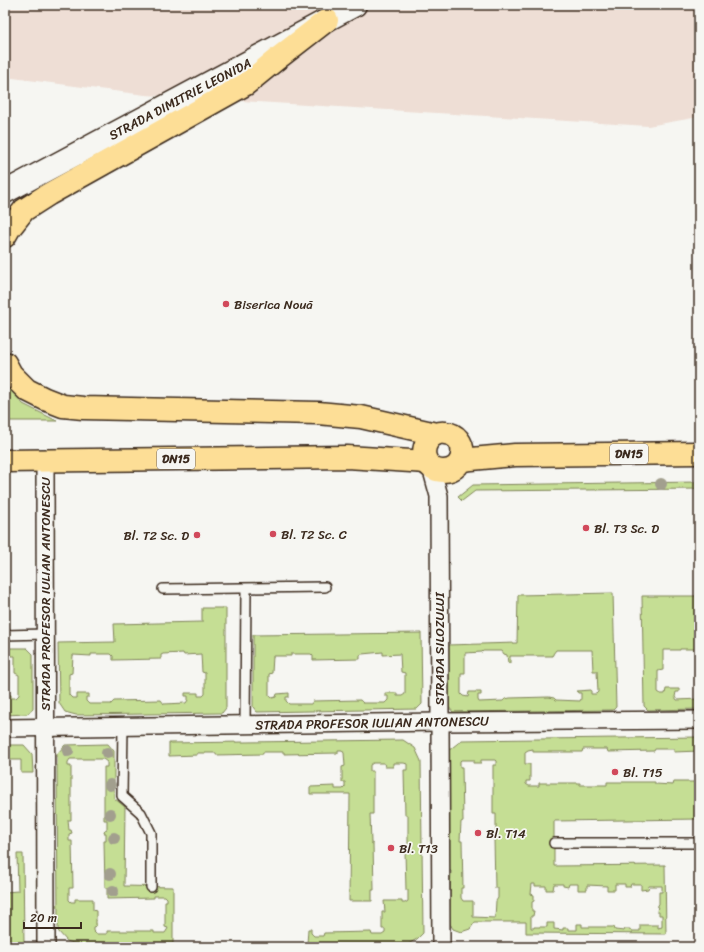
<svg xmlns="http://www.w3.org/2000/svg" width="704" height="952" font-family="Sriracha,sans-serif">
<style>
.built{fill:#eeded5}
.green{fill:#c5de94;stroke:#808459;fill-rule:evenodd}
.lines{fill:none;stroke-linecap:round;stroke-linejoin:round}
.lane-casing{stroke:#3b2a1e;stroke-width:12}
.street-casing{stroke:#3b2a1e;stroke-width:20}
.secondary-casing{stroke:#3b2a1e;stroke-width:25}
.primary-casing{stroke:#3b2a1e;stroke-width:25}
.lane{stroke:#f6f6f2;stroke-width:9}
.street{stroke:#f6f6f2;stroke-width:17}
.secondary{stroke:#f6f6f2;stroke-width:22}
.primary{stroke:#fdde96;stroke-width:22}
.tree{fill:#a29f8e}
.poi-dot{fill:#d1495b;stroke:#f6f6f2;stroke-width:1.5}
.labels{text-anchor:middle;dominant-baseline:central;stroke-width:3.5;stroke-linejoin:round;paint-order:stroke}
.shield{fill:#f6f6f2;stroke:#73675e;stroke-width:1}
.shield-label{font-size:12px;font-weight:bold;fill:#3b2a1e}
.street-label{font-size:13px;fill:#3b2a1e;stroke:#f6f6f2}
.poi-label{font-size:13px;fill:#3b2a1e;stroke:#f6f6f2;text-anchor:start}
</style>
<rect width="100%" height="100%" fill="#f6f6f2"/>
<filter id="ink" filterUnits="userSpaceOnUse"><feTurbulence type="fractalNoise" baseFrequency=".025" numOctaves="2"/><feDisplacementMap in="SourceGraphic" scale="8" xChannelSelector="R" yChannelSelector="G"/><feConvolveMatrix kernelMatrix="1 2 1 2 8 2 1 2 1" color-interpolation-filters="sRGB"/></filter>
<g filter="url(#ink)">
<polygon class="built" points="5,5 699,5 699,117 648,126 145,95 5,77"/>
<g class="green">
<polygon points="5,383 23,404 57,421 5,421"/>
<polygon points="699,482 699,489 475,491 462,501 458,497 473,485"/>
<path d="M 613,593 L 616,707 L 613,710 L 453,712 L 447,705 L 447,645 L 517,643 L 518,595 ZM 556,650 L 592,650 L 593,671 L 597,671 L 598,692 L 596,694 L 591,694 L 591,690 L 577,691 L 578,693 L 581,693 L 581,699 L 580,701 L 556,700 L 554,698 L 549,697 L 510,698 L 505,699 L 503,701 L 479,702 L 478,700 L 478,695 L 481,695 L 481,692 L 469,692 L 468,697 L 463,696 L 461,694 L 461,673 L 465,673 L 465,653 L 482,652 L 483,651 L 502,651 L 504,654 L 507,655 L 508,663 L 510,663 L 510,656 L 553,656 L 553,654 Z"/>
<polygon points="642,596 699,596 699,649 680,649 680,650 663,650 663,670 658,671 658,692 661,694 665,694 666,689 679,689 679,692 676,692 675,697 677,700 699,699 699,709 648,710 644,706"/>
<path d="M 202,608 L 226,608 L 226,708 L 222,713 L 76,715 L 65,712 L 59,703 L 58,643 L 115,642 L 114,624 L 202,622 ZM 183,653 L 184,655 L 201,654 L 202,672 L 205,673 L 205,694 L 203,696 L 198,696 L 198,693 L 185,693 L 185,696 L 188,696 L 188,700 L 186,703 L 164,704 L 161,700 L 114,701 L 111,704 L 89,704 L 86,701 L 86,697 L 89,697 L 89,694 L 77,694 L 77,698 L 72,698 L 69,695 L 69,674 L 72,673 L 73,655 L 91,656 L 91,654 L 111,654 L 113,656 L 113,660 L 161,659 L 161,655 L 163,654 Z"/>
<path d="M 421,633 L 422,704 L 417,709 L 257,712 L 253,707 L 253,635 ZM 383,652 L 383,655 L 400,654 L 401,672 L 405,673 L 405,694 L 402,696 L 397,696 L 397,693 L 385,693 L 385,696 L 388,696 L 388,700 L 385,703 L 363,703 L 360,700 L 313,701 L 311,704 L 289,704 L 286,701 L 286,697 L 289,697 L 289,693 L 277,694 L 276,697 L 272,698 L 269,695 L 269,674 L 272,673 L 273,656 L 291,656 L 291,654 L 311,654 L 313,656 L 313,660 L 360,659 L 360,655 L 362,654 Z"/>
<polygon points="5,648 27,648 33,654 33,709 27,714 5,715 5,694 11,695 11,698 16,698 19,695 19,675 15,673 15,656 5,656"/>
<path d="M 699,737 L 699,751 L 674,752 L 674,749 L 655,749 L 654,751 L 608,752 L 607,749 L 583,749 L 582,752 L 533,752 L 533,749 L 528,750 L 525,752 L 525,764 L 530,764 L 530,781 L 526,781 L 526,784 L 529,786 L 539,786 L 539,783 L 580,783 L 580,785 L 607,785 L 607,782 L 655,782 L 655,784 L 673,785 L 674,782 L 699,782 L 699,819 L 554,821 L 554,866 L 665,865 L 666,934 L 526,933 L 526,922 L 475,922 L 470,929 L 461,932 L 453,929 L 449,922 L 451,871 L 449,870 L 448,751 L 462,740 ZM 461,760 L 474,760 L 474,763 L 481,763 L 481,760 L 495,760 L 496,761 L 496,765 L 493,765 L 493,814 L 496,814 L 496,838 L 494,839 L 495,888 L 498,888 L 498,898 L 496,901 L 495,918 L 473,917 L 473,901 L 463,901 L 461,898 L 461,888 L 463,888 L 462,841 L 460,841 L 461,822 L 463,821 L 462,767 L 460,767 L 460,761 ZM 532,884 L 535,884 L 535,886 L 546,886 L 546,890 L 553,890 L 554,884 L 563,884 L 563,886 L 568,887 L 569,884 L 578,884 L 578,890 L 587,890 L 587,885 L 607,886 L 607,890 L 615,890 L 615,884 L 625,884 L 625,887 L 630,887 L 631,884 L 641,884 L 641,890 L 648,889 L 649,886 L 662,886 L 662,892 L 659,892 L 659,904 L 658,905 L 657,912 L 659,912 L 659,915 L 662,915 L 662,927 L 658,928 L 658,925 L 640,925 L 640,931 L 631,931 L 630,929 L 625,929 L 624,931 L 615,930 L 614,927 L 582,927 L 582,924 L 577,924 L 577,930 L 568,930 L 568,928 L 563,928 L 563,930 L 554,929 L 554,923 L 547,923 L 547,927 L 534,927 L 534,928 L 531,928 L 531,916 L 533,916 L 534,911 L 532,911 L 532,902 L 534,901 L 534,895 L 531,894 Z"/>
<polygon points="403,740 415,748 421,761 423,933 417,939 408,944 307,944 308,929 311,929 311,933 314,936 323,936 324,933 371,932 372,935 382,935 385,933 385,929 382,929 382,912 385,912 384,901 402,901 402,903 405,903 408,901 408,890 406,890 405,852 408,852 408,815 405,815 404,770 407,770 407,764 404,763 393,763 393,767 385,767 384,763 373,763 370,765 370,771 373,771 373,814 370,814 371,843 373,844 374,890 372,890 372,901 349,901 350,794 310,794 310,787 335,786 335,789 343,789 345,787 345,782 342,782 342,767 345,766 344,753 342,750 338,750 338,753 284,754 284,752 263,752 263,754 216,755 216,753 197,753 197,755 169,756 169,743"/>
<path d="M 108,744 L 114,751 L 114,798 L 125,807 L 124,886 L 173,887 L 173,944 L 79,945 L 67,941 L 58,931 L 57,754 L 65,745 ZM 70,759 L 103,759 L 107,762 L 107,767 L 104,767 L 104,820 L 107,820 L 107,829 L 105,830 L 104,833 L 106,833 L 106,841 L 104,841 L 105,888 L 107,888 L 107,899 L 154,898 L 154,896 L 165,896 L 167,898 L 167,901 L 165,901 L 165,927 L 168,928 L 167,930 L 165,933 L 154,933 L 154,931 L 107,931 L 107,934 L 96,934 L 93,931 L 93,927 L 96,926 L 96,911 L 93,910 L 93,899 L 75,899 L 75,902 L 71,902 L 69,900 L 69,888 L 73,888 L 72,841 L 69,841 L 69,834 L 72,833 L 71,830 L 69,830 L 68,820 L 71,820 L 71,766 L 68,766 L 68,762 Z"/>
<polygon points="5,745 24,745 32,754 33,773 21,773 21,760 5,760"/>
<polygon points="17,854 23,854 24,944 5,944 5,892 18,891"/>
</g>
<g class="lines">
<defs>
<g id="lane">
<polyline points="163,589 325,587"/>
<polyline points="5,635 45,634"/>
<polyline points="245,725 246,589"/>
<polyline points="123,726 122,796 141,813 151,833 151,887"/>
<polyline points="554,843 699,843"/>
</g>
<g id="street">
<polyline points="45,460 46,947"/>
<polyline points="431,467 439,496 441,947"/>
<polyline points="5,728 440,722 699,720"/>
</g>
<polyline id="secondary" points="5,192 355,5"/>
<g id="primary">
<polyline points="5,236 9,229 24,210 49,194 246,84 278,58 327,20"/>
<path d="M 5,363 L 11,374 L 27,390 L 45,399 L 63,406 L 83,408 L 318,413 L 361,417 L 436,434 C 439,433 442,432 445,433 C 469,435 468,471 443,471 C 439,471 435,470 431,467 C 424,462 422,450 427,442 C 429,438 432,436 436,434"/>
<polyline points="461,460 515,455 699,453"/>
<polyline points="5,461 347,457 427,462"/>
</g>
</defs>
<use href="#lane" class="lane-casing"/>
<use href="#street" class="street-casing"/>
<use href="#secondary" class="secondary-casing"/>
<use href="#primary" class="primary-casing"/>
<use href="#lane" class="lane"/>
<use href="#street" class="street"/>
<use href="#secondary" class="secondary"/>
<use href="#primary" class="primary"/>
</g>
<g class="tree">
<circle cx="661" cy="484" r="6"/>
<circle cx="68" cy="751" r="6"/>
<circle cx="107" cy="753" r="6"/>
<circle cx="110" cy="785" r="6"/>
<circle cx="110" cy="814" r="6"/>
<circle cx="114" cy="838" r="6"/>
<circle cx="110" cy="874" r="6"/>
<circle cx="113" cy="891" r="6"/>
</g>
</g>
<g class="poi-dot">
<circle cx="226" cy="304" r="4"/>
<circle cx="586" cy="528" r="4"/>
<circle cx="273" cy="534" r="4"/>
<circle cx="197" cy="535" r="4"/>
<circle cx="615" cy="772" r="4"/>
<circle cx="478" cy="833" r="4"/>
<circle cx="391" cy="848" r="4"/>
</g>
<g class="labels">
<g class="shield">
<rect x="610" y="444" width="38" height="20" rx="3"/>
<rect x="157" y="449" width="38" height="20" rx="3"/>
</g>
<g class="shield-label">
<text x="629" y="454">DN15</text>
<text x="176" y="459">DN15</text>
</g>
<g class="street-label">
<text transform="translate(180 99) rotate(-28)">STRADA DIMITRIE LEONIDA</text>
<text transform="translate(45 594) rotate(-90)">STRADA PROFESOR IULIAN ANTONESCU</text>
<text transform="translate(439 649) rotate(-90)">STRADA SILOZULUI</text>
<text transform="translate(372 723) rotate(-1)">STRADA PROFESOR IULIAN ANTONESCU</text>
</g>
<g class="poi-label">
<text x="234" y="304">Biserica Nouă</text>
<text x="594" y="528">Bl. T3 Sc. D</text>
<text x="281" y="534">Bl. T2 Sc. C</text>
<text x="189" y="535" text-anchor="end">Bl. T2 Sc. D</text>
<text x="623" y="772">Bl. T15</text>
<text x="486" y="833">Bl. T14</text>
<text x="399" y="848">Bl. T13</text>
</g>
</g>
<rect width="704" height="952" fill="none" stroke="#f6f6f2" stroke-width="20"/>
<rect x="10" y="10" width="684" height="932" fill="none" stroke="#3b2a1e" stroke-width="1.5" filter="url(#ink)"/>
<path d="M24 922v6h57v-6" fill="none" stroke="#3b2a1e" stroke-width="2"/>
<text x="30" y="922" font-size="12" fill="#3b2a1e" stroke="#f6f6f2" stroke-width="3" paint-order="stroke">20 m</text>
</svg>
